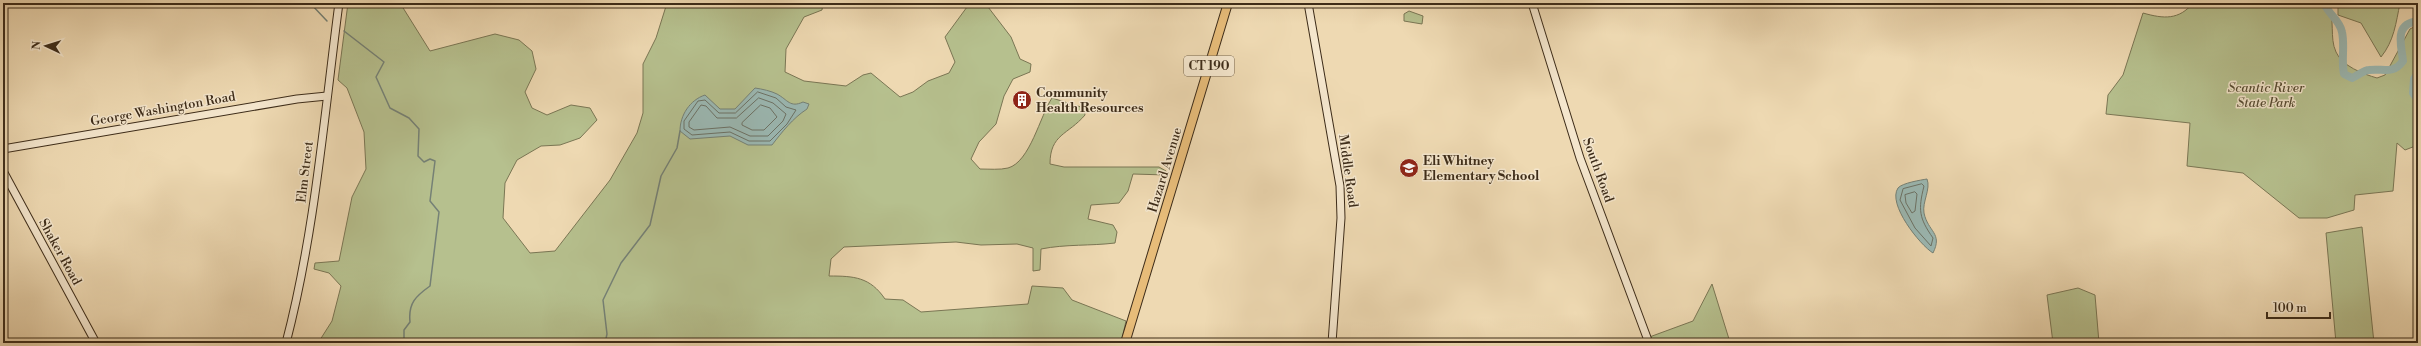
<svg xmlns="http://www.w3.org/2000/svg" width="2421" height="346" font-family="'Libre Bodoni',serif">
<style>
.green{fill:#b6c08e;stroke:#7a7654}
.water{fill:#9bb9b4;stroke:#758176}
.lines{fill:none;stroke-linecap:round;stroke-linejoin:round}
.shore{stroke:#6c7266;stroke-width:1}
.stream{stroke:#758176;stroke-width:1.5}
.river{stroke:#9bb9b4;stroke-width:8}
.secondary-casing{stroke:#3d2c19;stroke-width:9}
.primary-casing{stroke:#3d2c19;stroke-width:10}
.secondary{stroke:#f4e6cd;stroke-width:7}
.primary{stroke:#e7bc79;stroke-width:8}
.labels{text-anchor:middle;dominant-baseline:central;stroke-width:3;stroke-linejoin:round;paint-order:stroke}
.shield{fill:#f4e6cd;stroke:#74644f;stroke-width:1}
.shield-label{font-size:12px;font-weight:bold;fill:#3d2c19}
.park-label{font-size:13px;font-style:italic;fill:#554a30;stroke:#f4e6cd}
.poi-label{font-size:13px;font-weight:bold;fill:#3d2c19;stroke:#f4e6cd;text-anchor:start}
.street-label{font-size:13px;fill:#3d2c19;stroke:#f4e6cd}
</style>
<rect width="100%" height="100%" fill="#eed9b2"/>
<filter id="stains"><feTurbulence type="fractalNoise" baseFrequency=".005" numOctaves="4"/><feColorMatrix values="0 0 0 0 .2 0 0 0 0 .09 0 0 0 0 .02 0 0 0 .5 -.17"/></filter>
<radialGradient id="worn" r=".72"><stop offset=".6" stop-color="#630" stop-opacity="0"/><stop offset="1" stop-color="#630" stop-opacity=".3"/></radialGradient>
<g class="green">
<path d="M 348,3 L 400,3 L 430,51 L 495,34 L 519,40 L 532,51 L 536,69 L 525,92 L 532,108 L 547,115 L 571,105 L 590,108 L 597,120 L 580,138 L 560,145 L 541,146 L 517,160 L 505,183 L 503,218 L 530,253 L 555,251 L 610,180 L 637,133 L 643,113 L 643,64 L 656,38 L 667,3 L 823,3 L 822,10 L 804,17 L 786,49 L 785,72 L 804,81 L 846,86 L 863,75 L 871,73 L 900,97 L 913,92 L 928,81 L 949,73 L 955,62 L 945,37 L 967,7 L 985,3 L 1011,37 L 1020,59 L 1031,64 L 1030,72 L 1013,79 L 1004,96 L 996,124 L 979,142 L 971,159 L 980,169 C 989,169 1000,170 1008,168 C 1030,162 1040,116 1052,98 L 1084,108 L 1085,115 C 1068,135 1050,134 1050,164 L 1064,167 L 1159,167 L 1166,171 L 1166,175 L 1133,174 L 1128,191 L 1119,203 L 1091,205 L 1088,219 L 1113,225 L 1117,232 L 1115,243 C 1091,246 1066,244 1041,249 L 1040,270 L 1033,271 L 1033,248 L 1017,244 L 981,245 L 956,242 L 844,247 L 831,259 L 829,276 C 854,276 870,277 885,299 L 903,300 L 921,312 L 1028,304 L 1032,286 L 1063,288 L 1072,300 L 1126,321 L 1121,343 L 318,343 L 332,321 L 341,286 L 329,273 L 314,269 L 315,263 L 339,261 L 352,197 L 366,169 L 364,132 L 347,88 L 338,80 Z"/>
<path d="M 2193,3 L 2327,3 C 2336,20 2329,37 2336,52 C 2342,66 2363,74 2377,78 L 2385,75 L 2410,29 L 2418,25 L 2418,66 L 2413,84 L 2415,93 L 2418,97 L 2418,145 L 2405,150 L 2397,143 L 2393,191 L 2355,195 L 2354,210 L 2327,218 L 2299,218 L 2243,173 L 2187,166 L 2190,123 L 2106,114 L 2108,95 L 2123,75 L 2143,13 C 2164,19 2179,20 2193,3 Z"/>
<path d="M 2338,3 L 2400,3 C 2396,23 2394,41 2381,57 L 2361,23 L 2338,15 Z"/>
<polygon points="1409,11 1423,16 1422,24 1404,21 1404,14"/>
<polygon points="2362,227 2374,343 2336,343 2326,233"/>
<polygon points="1712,284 1729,339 1718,343 1646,343 1644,339 1693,321"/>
<polygon points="2078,288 2095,295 2099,343 2053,343 2047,295"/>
</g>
<g class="water">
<path d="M 755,88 C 762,89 771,91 777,94 C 788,100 790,108 803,102 L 809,104 L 807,109 C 793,118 782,132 772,145 L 748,145 L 730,136 L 690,139 L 680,131 C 680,115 690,100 705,95 L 720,109 L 735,109 Z"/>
<path d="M 1927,179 C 1931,189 1922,202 1924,213 C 1928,232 1943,233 1933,253 C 1920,245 1887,204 1898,188 C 1902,183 1921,180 1927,179 Z"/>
</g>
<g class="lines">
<g class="shore">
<polygon points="758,92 776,98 786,107 796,110 787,124 770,141 749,141 730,132 692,135 684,129 684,121 698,101 705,100 719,113 735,113"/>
<polygon points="759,98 773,103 786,114 783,121 768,136 750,136 730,127 694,130 689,127 689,122 701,105 706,106 717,118 736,118"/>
<polygon points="761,105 770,108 777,117 764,130 752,130 742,125 742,123"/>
<path d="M 1922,184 L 1924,186 C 1918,210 1919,218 1933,238 L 1931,246 L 1915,228 L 1900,200 L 1903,189 Z"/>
<polygon points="1915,192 1917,194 1915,211 1912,213 1906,203 1905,195"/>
</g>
<g class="stream">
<polyline points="310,3 327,21"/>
<path d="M 344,31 L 384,62 L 376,77 L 390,108 L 409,118 L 419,129 L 418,156 L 424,162 L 430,159 L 435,161 L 430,201 L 439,212 L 430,286 C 416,296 408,303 410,322 L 404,330 L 404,343"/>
<polyline points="605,343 607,334 603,300 621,263 650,225 661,176 677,148 680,131"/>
</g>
<g class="river">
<path d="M 2324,3 C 2328,14 2340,20 2342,32 C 2345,46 2341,60 2344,74 L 2352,78 C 2357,76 2364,70 2369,70 C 2383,68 2393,75 2403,61 C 2401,43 2394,24 2418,21"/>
<polyline points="2418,73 2414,79 2413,93 2418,100"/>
</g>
<defs>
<g id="secondary">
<polyline points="1308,3 1340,186 1341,218 1332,343"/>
<polyline points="1532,3 1580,158 1649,343"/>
<polyline points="3,149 297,99 327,96"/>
<polyline points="3,171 96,343"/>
<path d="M 286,343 C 315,232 324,117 339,3"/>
</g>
<polyline id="primary" points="1125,343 1228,3"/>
</defs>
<use href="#secondary" class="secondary-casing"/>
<use href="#primary" class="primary-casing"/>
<use href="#secondary" class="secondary"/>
<use href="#primary" class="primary"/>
</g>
<defs>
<symbol id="building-disc" viewBox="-11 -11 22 22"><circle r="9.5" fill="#8f2418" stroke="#f4e6cd"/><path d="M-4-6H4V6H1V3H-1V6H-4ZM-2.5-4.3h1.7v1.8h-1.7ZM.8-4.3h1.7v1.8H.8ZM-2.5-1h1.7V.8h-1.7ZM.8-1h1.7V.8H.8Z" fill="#fff"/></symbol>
<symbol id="school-disc" viewBox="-11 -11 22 22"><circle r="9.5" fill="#8f2418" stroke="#f4e6cd"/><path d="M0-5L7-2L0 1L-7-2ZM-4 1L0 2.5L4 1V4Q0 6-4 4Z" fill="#fff"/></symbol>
</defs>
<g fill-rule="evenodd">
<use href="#building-disc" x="1011" y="89" width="22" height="22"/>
<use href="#school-disc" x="1398" y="157" width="22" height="22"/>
</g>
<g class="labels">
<rect class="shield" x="1184" y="56" width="50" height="20" rx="3"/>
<g class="shield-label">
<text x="1209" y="66">CT 190</text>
</g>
<g class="park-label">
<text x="2266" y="88">Scantic River<tspan x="2266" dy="15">State Park</tspan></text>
</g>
<g class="poi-label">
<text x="1036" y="93">Community<tspan x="1036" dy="15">Health Resources</tspan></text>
<text x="1423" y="161">Eli Whitney<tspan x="1423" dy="15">Elementary School</tspan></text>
</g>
<g class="street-label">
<text transform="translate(163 109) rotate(-10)">George Washington Road</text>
<text transform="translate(1165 170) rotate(-73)">Hazard Avenue</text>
<text transform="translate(1598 170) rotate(70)">South Road</text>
<text transform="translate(1348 171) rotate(82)">Middle Road</text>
<text transform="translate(305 172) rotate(-83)">Elm Street</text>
<text transform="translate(60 252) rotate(61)">Shaker Road</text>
</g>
</g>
<rect width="2421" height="346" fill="none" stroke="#eed9b2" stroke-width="16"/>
<rect x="4" y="4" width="2413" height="338" fill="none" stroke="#3d2c19" stroke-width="2"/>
<rect x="8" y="8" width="2405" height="330" fill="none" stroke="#3d2c19"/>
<g transform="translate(46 46) rotate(274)" stroke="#f4e6cd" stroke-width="3" paint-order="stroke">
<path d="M0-3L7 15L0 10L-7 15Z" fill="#3d2c19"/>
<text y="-6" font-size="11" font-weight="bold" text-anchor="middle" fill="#3d2c19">N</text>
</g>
<path d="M2267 312v6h63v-6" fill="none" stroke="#3d2c19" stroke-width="2"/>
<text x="2273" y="312" font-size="12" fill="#3d2c19" stroke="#f4e6cd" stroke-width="3" paint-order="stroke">100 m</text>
<rect width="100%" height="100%" filter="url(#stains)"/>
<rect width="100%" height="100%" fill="url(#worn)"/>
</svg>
